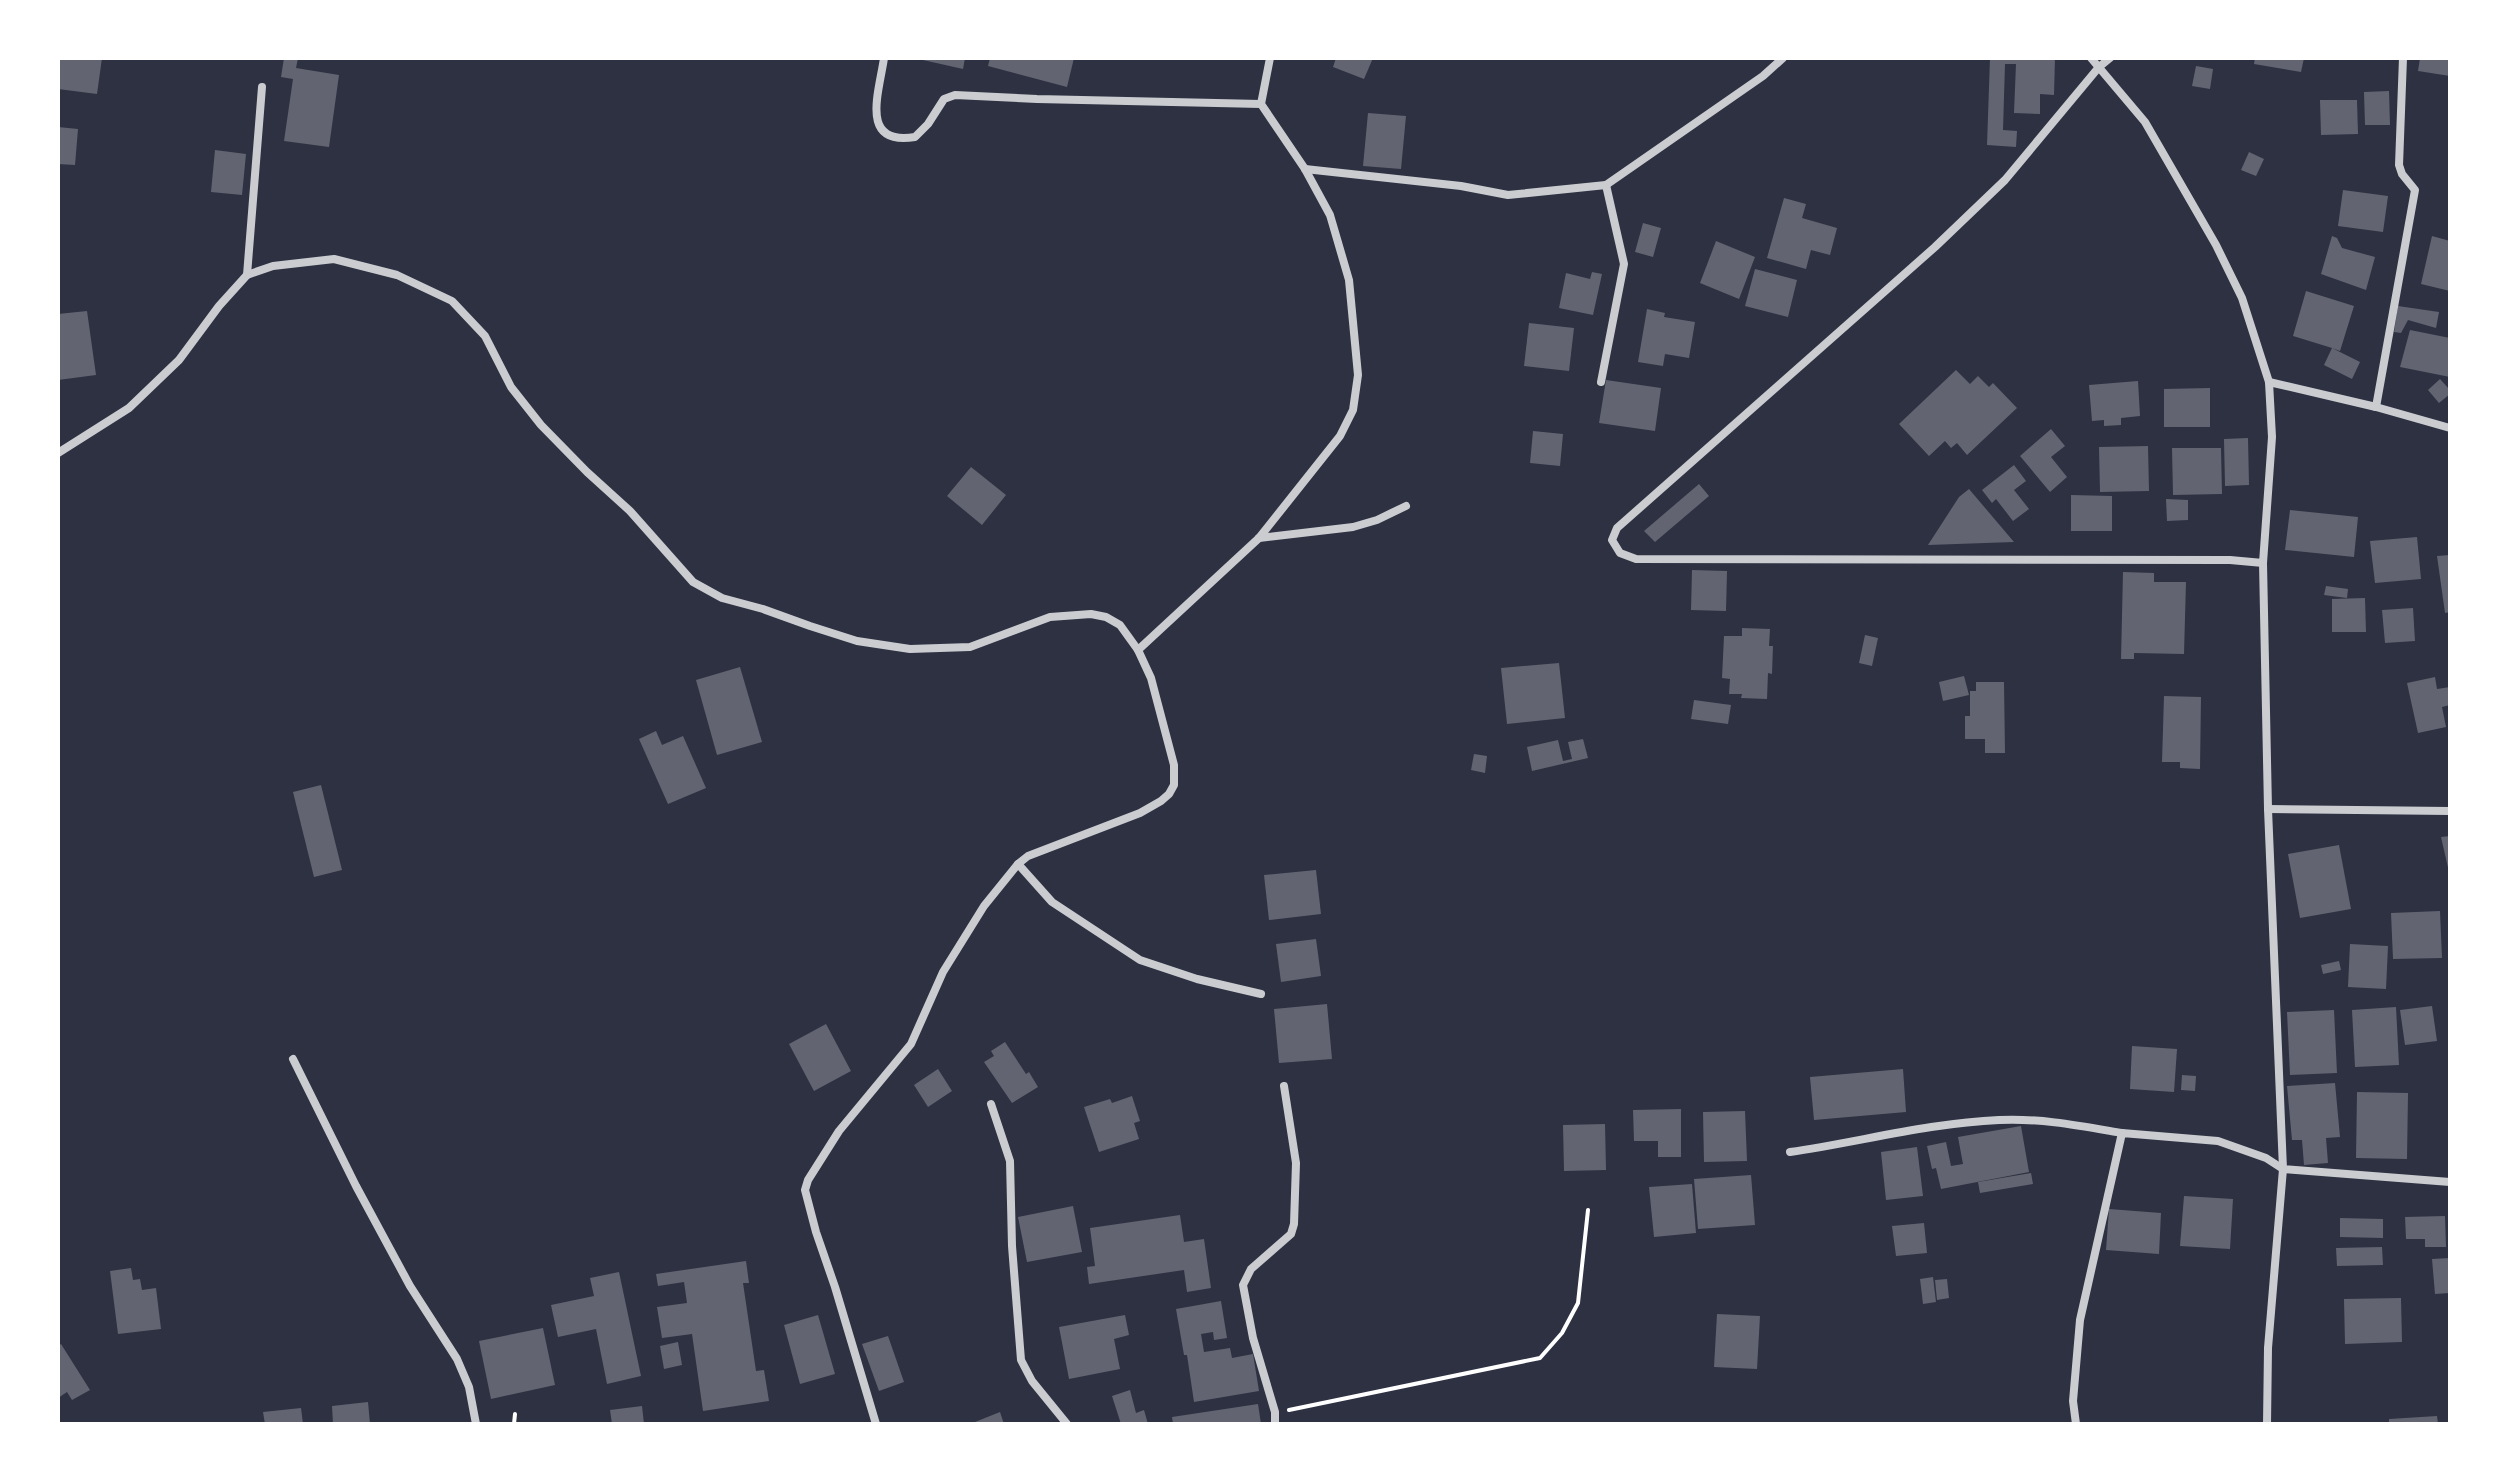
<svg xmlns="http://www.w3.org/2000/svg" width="2508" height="1482" font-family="Spectral,serif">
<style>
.building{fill:#626471}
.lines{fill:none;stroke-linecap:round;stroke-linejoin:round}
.path{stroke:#fff;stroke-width:4}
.minor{stroke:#caccd0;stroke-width:8}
</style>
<rect width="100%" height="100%" fill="#2d3142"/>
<g class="building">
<polygon points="58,58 102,58 97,94 58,89"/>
<polygon points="284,58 298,58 296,68 339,75 329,147 284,141 293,79 281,77"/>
<polygon points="914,58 965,58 963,69"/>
<polygon points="990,58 1074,58 1067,87 988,66"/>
<polygon points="1336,58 1373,58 1364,79 1333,67"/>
<polygon points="1990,58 2055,58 2054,95 2040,94 2040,114 2014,113 2016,64 2005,64 2003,130 2017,131 2016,147 1987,145"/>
<polygon points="2255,58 2304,58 2301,72 2254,64"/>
<polygon points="2420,58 2450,58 2450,76 2418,71"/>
<polygon points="2196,66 2213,69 2210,89 2192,86"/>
<polygon points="2389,91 2390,125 2365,125 2364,92"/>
<polygon points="2320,100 2357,100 2358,134 2321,135"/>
<polygon points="1368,113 1406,116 1401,169 1363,166"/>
<polygon points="58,127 78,129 75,165 58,164"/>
<polygon points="215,150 246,154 242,195 211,192"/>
<polygon points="2249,152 2264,159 2256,176 2241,170"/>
<polygon points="2343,190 2388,196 2383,232 2338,226"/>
<polygon points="1784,198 1806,204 1802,218 1837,228 1830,255 1811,250 1806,269 1767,258"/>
<polygon points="1643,223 1661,228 1653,257 1635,252"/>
<polygon points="2332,236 2337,238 2342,248 2375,257 2366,290 2321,274"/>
<polygon points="2432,236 2450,241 2450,291 2421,284"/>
<polygon points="1716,241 1755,257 1739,299 1700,283"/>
<polygon points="1755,269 1797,280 1788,317 1745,306"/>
<polygon points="1592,272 1602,274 1593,315 1559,308 1566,273 1590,279"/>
<polygon points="2306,291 2354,306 2340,351 2332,348 2360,362 2352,379 2324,365 2332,348 2293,336"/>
<polygon points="2398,306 2439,312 2436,328 2408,320 2401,333 2394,332"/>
<polygon points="1647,309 1665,313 1664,317 1695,322 1689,358 1665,354 1663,366 1638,362"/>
<polygon points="87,311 96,375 58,380 58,314"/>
<polygon points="1529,323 1574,328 1569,371 1524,366"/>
<polygon points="2410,330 2450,338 2450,377 2400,367"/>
<polygon points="1956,370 1970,384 1978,376 1989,387 1993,383 2017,408 1967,455 1957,443 1951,448 1945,441 1929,456 1899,424"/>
<polygon points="2440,379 2450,390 2450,394 2439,403 2428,390"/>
<polygon points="1606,380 1661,388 1655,431 1599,423"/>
<polygon points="2138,381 2140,416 2121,418 2121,425 2104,426 2104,420 2092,421 2089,385"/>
<polygon points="2210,388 2210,427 2164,427 2164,389"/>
<polygon points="2051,429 2065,446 2051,457 2067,477 2050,492 2020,456"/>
<polygon points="1533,431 1563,434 1560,466 1530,463"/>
<polygon points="2248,438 2249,485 2225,486 2224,439"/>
<polygon points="2148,446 2149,491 2100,492 2099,447"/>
<polygon points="2172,448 2221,448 2222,494 2173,495"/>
<polygon points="2014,465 2026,481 2014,490 2029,509 2013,521 1996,499 1992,503 1982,490"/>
<polygon points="971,467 1006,495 982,525 947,496"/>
<polygon points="1699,484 1709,496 1655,542 1644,531"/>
<polygon points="1969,489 2014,542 1928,545 1959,497"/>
<polygon points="2071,495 2112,496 2112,531 2071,531"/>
<polygon points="2166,499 2188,500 2188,520 2167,521"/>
<polygon points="2290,510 2358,517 2354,557 2285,550"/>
<polygon points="2417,537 2421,579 2375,583 2370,541"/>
<polygon points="2450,555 2450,612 2445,613 2437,556"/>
<polygon points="1692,570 1727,571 1726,611 1691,610"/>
<polygon points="2123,572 2154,573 2154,582 2186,582 2184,654 2134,653 2134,659 2121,659"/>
<polygon points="2326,586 2348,589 2347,598 2324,595"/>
<polygon points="2365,598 2366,632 2332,632 2332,599"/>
<polygon points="2413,608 2415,641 2385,643 2382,610"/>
<polygon points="1742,628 1770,629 1769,646 1773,646 1772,674 1768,673 1767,699 1741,698 1742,694 1729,694 1730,679 1722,678 1724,636 1742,636"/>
<polygon points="1865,635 1878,638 1872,666 1859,663"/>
<polygon points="1559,663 1565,718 1507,724 1501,668"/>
<polygon points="740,667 762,742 717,755 696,680"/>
<polygon points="1964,676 1969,695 1943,701 1939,682"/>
<polygon points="2435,677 2437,689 2450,687 2450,705 2442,707 2446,727 2418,733 2407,683"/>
<polygon points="1976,682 2004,682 2005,753 1985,753 1985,739 1965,739 1965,716 1970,716 1970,691 1976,691"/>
<polygon points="2164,696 2201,697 2200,769 2180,768 2180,762 2162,762"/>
<polygon points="1694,700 1731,705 1728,724 1691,719"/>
<polygon points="656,731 662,745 683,736 706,788 668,804 639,739"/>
<polygon points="1583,739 1588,758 1532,771 1527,747 1558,740 1563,761 1572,759 1568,742"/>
<polygon points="1474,754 1487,756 1485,773 1471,770"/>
<polygon points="321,785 342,870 314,877 293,792"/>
<polygon points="2450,836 2450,872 2449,872 2441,837"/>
<polygon points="2339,845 2351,909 2300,918 2288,854"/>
<polygon points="1316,870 1321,914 1269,920 1264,875"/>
<polygon points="2440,911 2442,958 2393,959 2391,913"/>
<polygon points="1316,939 1321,976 1281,982 1276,944"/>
<polygon points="2350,944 2388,946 2386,989 2348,987"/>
<polygon points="2339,961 2341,970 2323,974 2321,965"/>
<polygon points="1327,1004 1332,1059 1279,1063 1274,1009"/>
<polygon points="2432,1006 2437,1041 2405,1045 2400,1010"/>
<polygon points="2396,1007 2399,1065 2355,1067 2352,1010"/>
<polygon points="2334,1010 2337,1073 2290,1075 2287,1012"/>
<polygon points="826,1024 851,1071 814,1091 789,1044"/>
<polygon points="1005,1042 1026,1074 1029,1072 1038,1087 1012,1103 984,1062 994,1056 991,1051"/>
<polygon points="2132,1046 2177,1049 2174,1092 2130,1089"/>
<polygon points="938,1069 952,1091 928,1107 914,1085"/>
<polygon points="1903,1069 1906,1112 1814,1120 1810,1077"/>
<polygon points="2182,1075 2196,1076 2195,1091 2181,1090"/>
<polygon points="2335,1083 2340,1137 2326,1138 2328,1163 2304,1165 2302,1140 2292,1140 2287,1086"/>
<polygon points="2357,1092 2408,1093 2407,1159 2356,1158"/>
<polygon points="1132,1096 1140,1121 1134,1123 1139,1139 1099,1152 1084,1107 1110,1099 1112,1103"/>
<polygon points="1681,1109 1681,1157 1658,1157 1658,1141 1634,1141 1633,1110"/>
<polygon points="1745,1111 1747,1161 1704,1162 1703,1112"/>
<polygon points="1605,1124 1606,1170 1564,1171 1563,1125"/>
<polygon points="2021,1126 2029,1172 1941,1189 1936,1168 1932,1169 1927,1146 1946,1142 1951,1166 1963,1164 1958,1137"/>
<polygon points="1917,1147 1923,1196 1886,1200 1881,1152"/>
<polygon points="2031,1173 2033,1184 1980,1193 1978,1182"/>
<polygon points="1751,1175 1755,1225 1698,1229 1694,1179"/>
<polygon points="1692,1184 1696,1233 1654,1237 1649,1187"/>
<polygon points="2184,1196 2233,1199 2230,1249 2180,1246"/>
<polygon points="1073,1206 1082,1252 1027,1262 1018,1217"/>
<polygon points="2109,1209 2161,1213 2159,1254 2106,1250"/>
<polygon points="1180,1215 1184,1242 1204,1239 1211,1288 1187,1292 1184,1270 1089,1284 1087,1267 1095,1266 1090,1228"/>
<polygon points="2445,1216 2446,1247 2425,1247 2425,1239 2406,1239 2405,1217"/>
<polygon points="2340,1218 2383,1219 2383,1238 2340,1237"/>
<polygon points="1924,1223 1927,1253 1896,1256 1892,1226"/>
<polygon points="2382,1247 2383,1265 2337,1266 2336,1248"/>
<polygon points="2450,1258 2450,1293 2435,1294 2432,1259"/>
<polygon points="746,1261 749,1283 743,1283 756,1371 764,1370 769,1401 703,1411 692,1334 662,1338 657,1307 687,1303 684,1282 658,1286 656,1274"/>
<polygon points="131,1268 133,1280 140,1279 142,1290 156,1288 161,1329 118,1334 110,1271"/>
<polygon points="619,1272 641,1376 607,1384 596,1329 558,1337 551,1305 594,1296 590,1278"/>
<polygon points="1933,1277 1936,1302 1923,1304 1920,1279"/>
<polygon points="1947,1279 1949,1298 1937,1300 1935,1280"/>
<polygon points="2401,1298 2402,1342 2345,1344 2344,1299"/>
<polygon points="1221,1301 1227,1338 1214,1340 1213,1332 1201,1334 1204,1352 1230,1348 1232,1358 1253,1354 1259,1391 1194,1402 1187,1355 1184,1355 1176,1309"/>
<polygon points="1717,1314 1760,1316 1757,1369 1714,1367"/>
<polygon points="818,1315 835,1374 800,1384 784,1325"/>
<polygon points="1125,1315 1129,1335 1114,1339 1120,1369 1069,1379 1059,1327"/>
<polygon points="543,1328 555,1385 491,1399 479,1341"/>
<polygon points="888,1336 904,1382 879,1391 862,1344"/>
<polygon points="678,1342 682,1365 664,1369 660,1346"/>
<polygon points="61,1344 90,1390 72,1400 67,1392 58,1398 58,1346"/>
<polygon points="1130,1390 1136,1413 1144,1410 1148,1424 1121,1424 1112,1396"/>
<polygon points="368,1402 370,1424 333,1424 332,1406"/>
<polygon points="1258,1404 1261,1424 1173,1424 1172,1417"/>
<polygon points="642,1406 644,1424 612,1424 610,1410"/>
<polygon points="301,1408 303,1424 265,1424 263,1412"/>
<polygon points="1000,1412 1004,1424 970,1424"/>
<polygon points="2437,1416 2438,1424 2389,1424 2389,1419"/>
</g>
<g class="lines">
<g class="path">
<polyline points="1289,1410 1540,1358 1562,1333 1578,1303 1588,1210"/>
<polyline points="514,1424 515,1414"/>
</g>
<g class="minor">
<path d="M 884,58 C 879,93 859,146 915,137 L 928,124 L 944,99 L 955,95 L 1037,99 L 1261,104"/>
<polyline points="2091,58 2145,122 2216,245 2242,298 2269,382 2272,437 2263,563 2230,560 1636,559 1620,553 1612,540 1617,528 1935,247 2005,180 2099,67 2110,58"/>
<polyline points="1305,169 1461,186 1508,195 1606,185 1624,264 1601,382"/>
<polyline points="1606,185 1763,76 1783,58"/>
<polyline points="247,275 262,87"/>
<polyline points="2269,382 2376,407 2450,428"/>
<polyline points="2376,407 2415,190 2402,174 2399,165 2403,58"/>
<polyline points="58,453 129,408 179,360 219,306 247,275 273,266 334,259 397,275 452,301 485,336 511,387 541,425 587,472 630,511 693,582 722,598 763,609 810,626 857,641 910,649 970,647 1050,617 1091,614 1106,617 1120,625 1138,650 1151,678 1174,765 1174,785 1169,794 1161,801 1140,813 1028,856 1018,864 984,906 943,972 911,1044 839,1131 808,1180 805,1190 816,1232 835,1287 876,1424"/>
<polyline points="1259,538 1353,527 1377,520 1406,506"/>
<polyline points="2263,563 2268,809 2283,1169 2450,1182"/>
<polyline points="1138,650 1259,538 1340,436 1353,410 1358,375 1349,280 1330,215 1305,169 1261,104 1270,58"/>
<polyline points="2268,809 2450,811"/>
<polyline points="1018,864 1052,902 1140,960 1197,979 1261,994"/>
<polyline points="293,1059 356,1186 410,1286 457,1359 469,1387 476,1424"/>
<polyline points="991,1104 1010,1161 1012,1246 1021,1360 1032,1381 1067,1424"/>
<path d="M 1790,1152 C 1859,1142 1929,1123 1999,1120 C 2041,1118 2081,1126 2122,1133"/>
<polyline points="1275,1424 1275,1412 1253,1338 1243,1285 1251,1269 1291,1234 1294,1224 1296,1163 1284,1086"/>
<polyline points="2076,1424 2073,1401 2080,1320 2122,1133 2218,1141 2266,1158 2283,1169 2268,1348 2267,1424"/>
</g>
</g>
<rect width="2508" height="1482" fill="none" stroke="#ffffff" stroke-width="120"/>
</svg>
